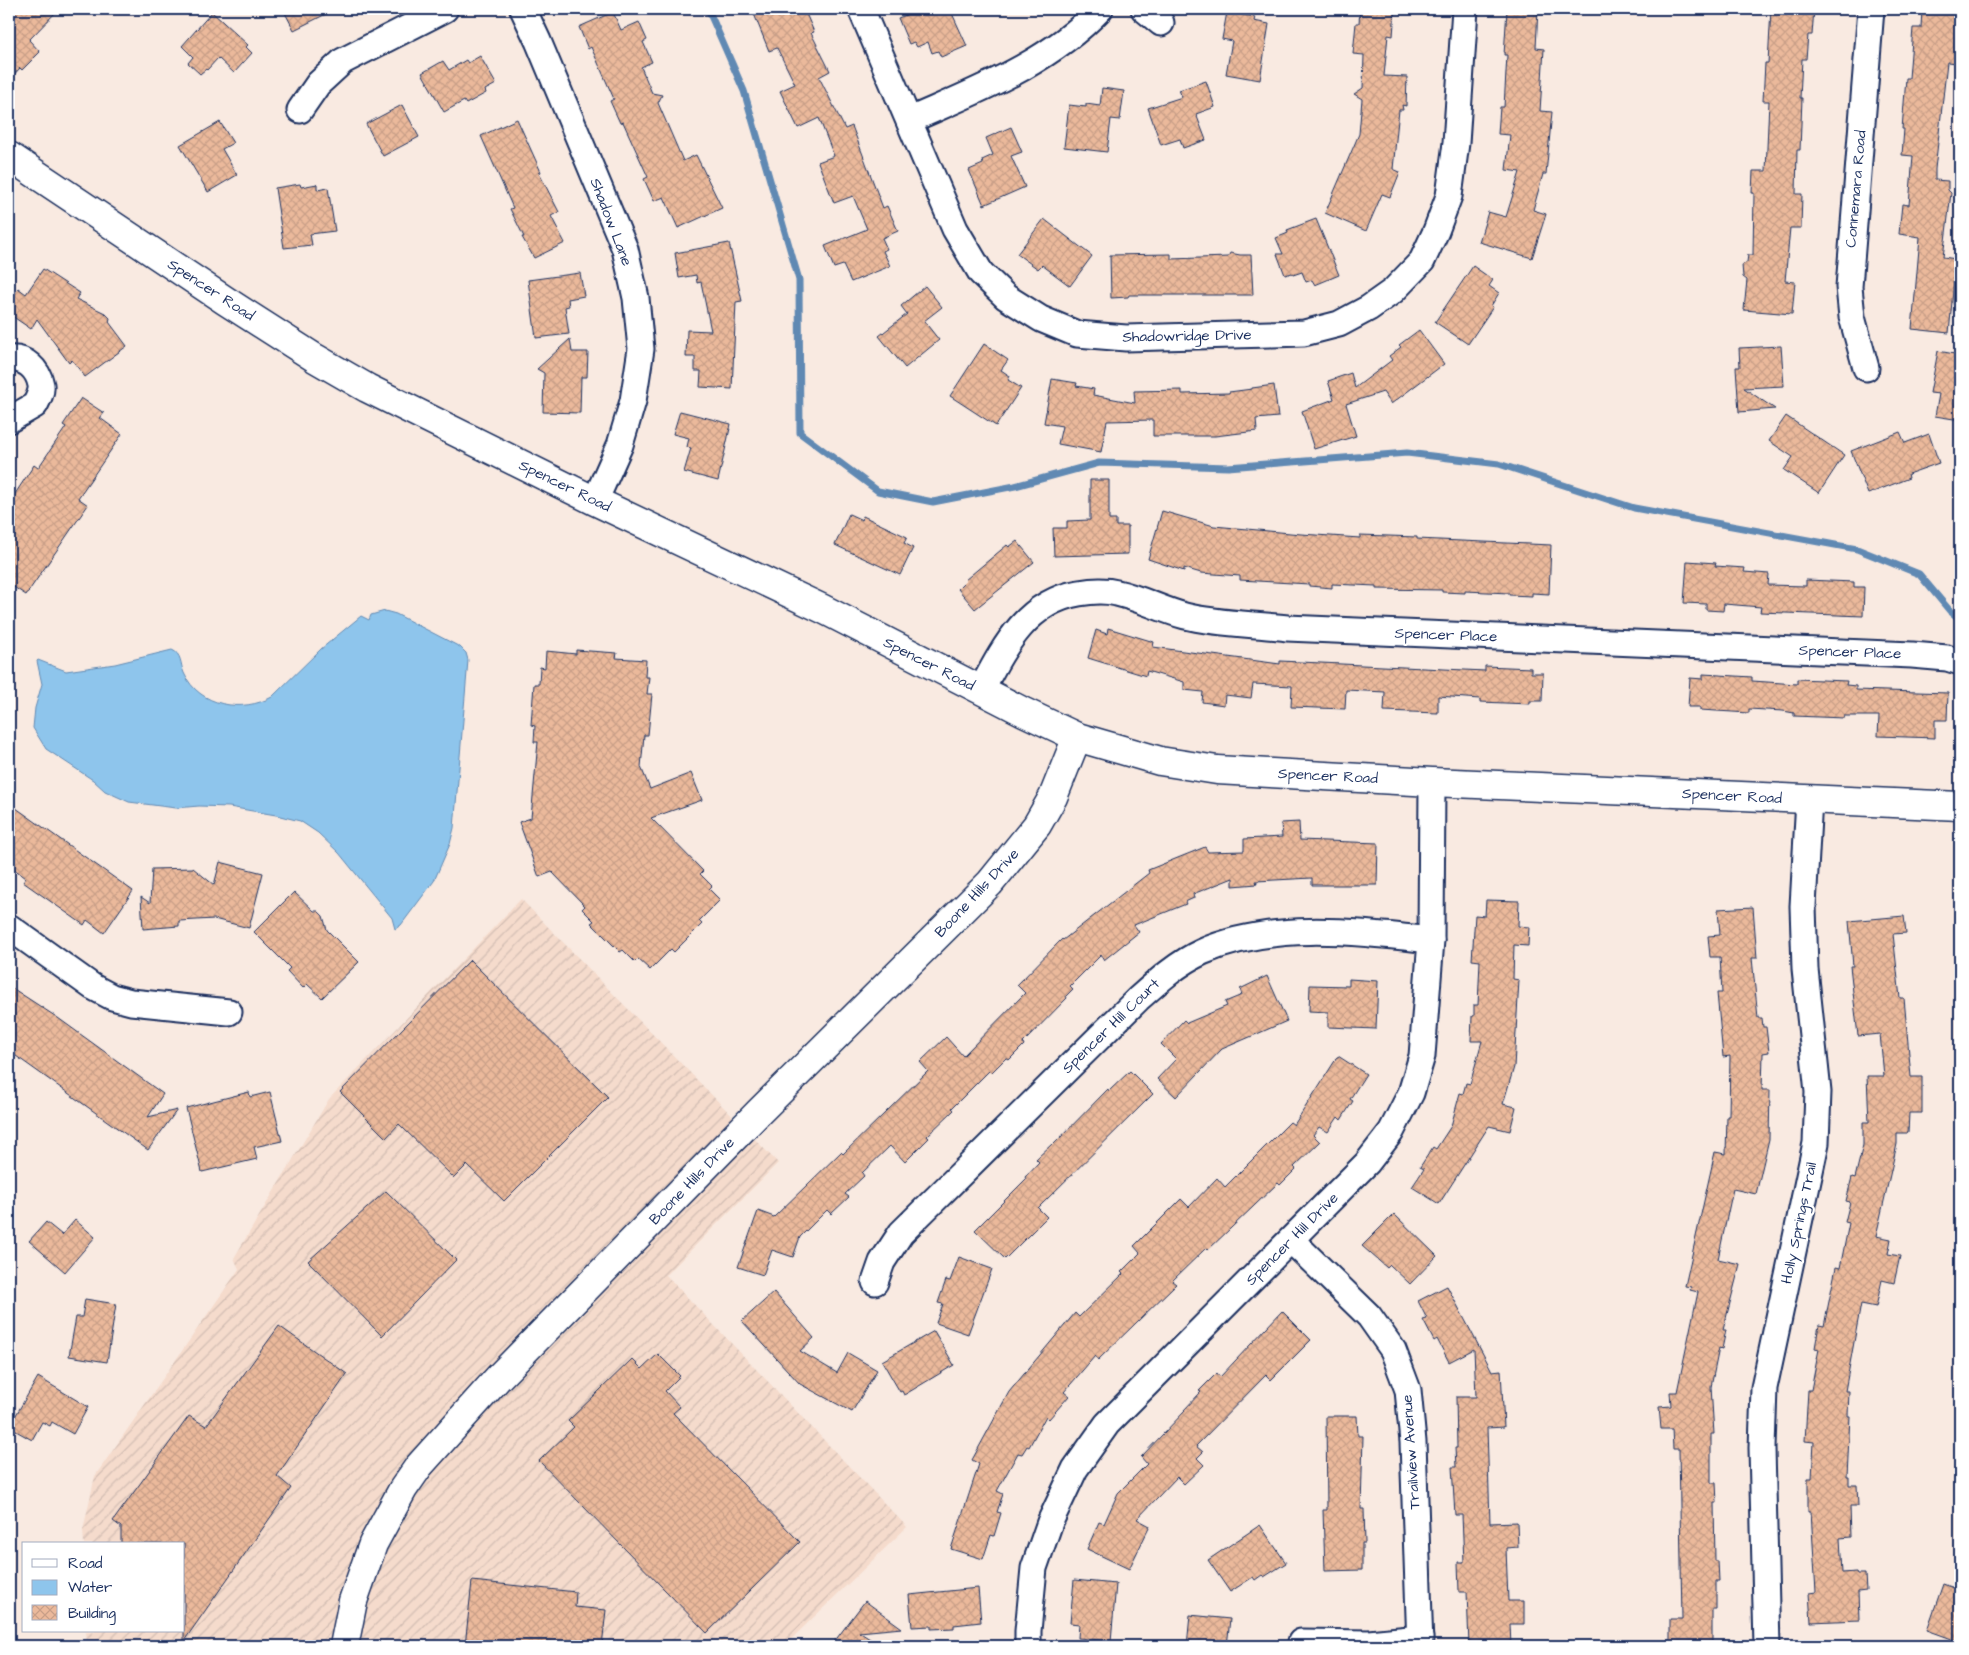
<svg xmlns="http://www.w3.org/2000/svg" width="1969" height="1655" font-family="'Architects Daughter',sans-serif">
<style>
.industrial{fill:url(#industrial-furrows)}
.water{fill:#8ec5ec;stroke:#6089b3}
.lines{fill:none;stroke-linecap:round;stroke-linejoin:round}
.stream{stroke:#6089b3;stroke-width:7}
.building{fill:url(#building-cross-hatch);stroke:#1b2f5e}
.street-casing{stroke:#1b2f5e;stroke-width:29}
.secondary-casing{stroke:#1b2f5e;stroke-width:31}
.street{stroke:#fff;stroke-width:25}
.secondary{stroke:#fff;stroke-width:28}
.labels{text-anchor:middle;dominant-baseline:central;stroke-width:4.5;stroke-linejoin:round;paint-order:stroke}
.street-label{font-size:15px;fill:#1b2f5e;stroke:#fff}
</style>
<defs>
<pattern id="industrial-furrows" width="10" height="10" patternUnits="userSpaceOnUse" patternTransform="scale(1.25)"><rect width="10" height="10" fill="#f5dbcc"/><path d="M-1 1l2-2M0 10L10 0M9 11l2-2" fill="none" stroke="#d1bcb2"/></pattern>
<pattern id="building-cross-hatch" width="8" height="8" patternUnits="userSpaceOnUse" patternTransform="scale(1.25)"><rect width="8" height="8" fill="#ebb99b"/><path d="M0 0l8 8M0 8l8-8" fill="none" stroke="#c99f88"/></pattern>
</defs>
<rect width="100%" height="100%" fill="#f9eae1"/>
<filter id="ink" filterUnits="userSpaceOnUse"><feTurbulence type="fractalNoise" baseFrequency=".02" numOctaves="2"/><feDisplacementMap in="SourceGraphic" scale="10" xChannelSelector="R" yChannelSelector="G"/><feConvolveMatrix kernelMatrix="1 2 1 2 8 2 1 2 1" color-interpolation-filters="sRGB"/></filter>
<g filter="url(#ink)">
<polygon class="industrial" points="521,899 778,1163 666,1275 907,1527 784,1646 87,1646 86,1631 184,1631 184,1544 84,1544 83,1530 95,1476 239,1269 234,1258 329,1099"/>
<path class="water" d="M 385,611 L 396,614 L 460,647 L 466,653 L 468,660 L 454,828 L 450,844 L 434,881 L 401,925 L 395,929 L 392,918 L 339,853 L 318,833 L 300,821 L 276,815 L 229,807 L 199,806 L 176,808 L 129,802 L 105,791 L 93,780 L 46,749 L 33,728 L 35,708 L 42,684 L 37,661 L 38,660 L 66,671 L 115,664 L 172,650 C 182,654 180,664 184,673 C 199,707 243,713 272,697 L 321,649 L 361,616 L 369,620 L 371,615 Z"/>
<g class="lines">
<polyline class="stream" points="708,9 744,91 799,280 800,433 878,491 933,502 1015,486 1099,463 1228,467 1407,453 1499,464 1634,508 1857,549 1919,574 1950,611 1960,619"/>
</g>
<g class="building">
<polygon points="9,9 59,9 29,40 40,52 22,70 20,68 9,80"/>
<polygon points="283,9 336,9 294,30"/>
<polygon points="752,9 804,9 814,32 811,33 830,71 819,77 845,129 852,126 883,208 887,206 898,231 882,238 887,249 883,251 890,266 851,282 843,265 834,268 825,246 867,229 853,196 834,203 818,162 834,156 819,118 798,128 780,91 795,84 777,48 769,51"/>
<polygon points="903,9 950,9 967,46 941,57 938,51 932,53 928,42 917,47 914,42 909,44 898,18 906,15"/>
<polygon points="1360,9 1395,9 1393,36 1388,35 1384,76 1407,77 1406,106 1402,105 1403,110 1399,110 1393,169 1400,172 1390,197 1382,194 1366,231 1325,213 1359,134 1362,99 1354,94 1363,88 1364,55 1353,54 1356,23 1359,23"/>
<polygon points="1507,9 1538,9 1536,48 1544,49 1540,111 1552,112 1546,174 1543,174 1533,210 1546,214 1532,258 1479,242 1488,212 1506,217 1520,172 1506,170 1510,135 1498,134 1500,107 1504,107 1507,55 1504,55"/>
<polygon points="1771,9 1814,9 1812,35 1808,35 1806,59 1802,59 1800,98 1802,98 1800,150 1797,150 1796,194 1802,194 1801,228 1790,228 1785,281 1795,282 1792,314 1744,310 1747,280 1743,277 1742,265 1747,262 1748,255 1753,255 1754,193 1752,193 1753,171 1766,171 1769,101 1763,101 1765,63 1768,63"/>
<polygon points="1922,9 1960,9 1957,63 1947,62 1935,169 1935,180 1948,181 1948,190 1951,193 1943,257 1956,259 1949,333 1912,329 1920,237 1899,234 1902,204 1909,205 1913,156 1902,155 1904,129 1902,129 1906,78 1909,78 1913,28 1921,28"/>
<polygon points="212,12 248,45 246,47 252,53 234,73 218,58 207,70 206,69 200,74 188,63 193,57 182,46"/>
<polygon points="613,12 621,30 639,22 647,40 643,42 652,62 641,67 652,93 662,95 658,103 683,161 696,155 722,208 678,228 664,197 654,201 644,179 648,177 623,122 620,123 610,101 614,99 591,47 588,49 579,27"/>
<polygon points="1227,12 1255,17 1254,21 1269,24 1260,80 1226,74 1232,41 1222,39"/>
<polygon points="480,56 496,84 485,90 486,93 466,104 464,101 444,112 422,73 443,61 449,70 466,60 468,63"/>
<polygon points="1206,81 1215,107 1196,114 1206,140 1183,148 1180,139 1161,145 1148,108 1182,97 1179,90"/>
<polygon points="1102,88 1124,91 1120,120 1111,119 1107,152 1064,147 1069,105 1086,107 1086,104 1100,106"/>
<polygon points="402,105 419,137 383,156 366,124"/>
<polygon points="517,119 541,172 539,173 559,212 551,216 565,243 534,258 522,237 524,237 510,209 513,208 481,136"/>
<polygon points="220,122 233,143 222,149 237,175 208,192 180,145"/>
<polygon points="1011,127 1022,152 1011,156 1025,187 984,205 969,170 983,164 982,160 993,155 986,138"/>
<polygon points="300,184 301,187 317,184 317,190 328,188 335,231 310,234 312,245 284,248 275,188"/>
<polygon points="1044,219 1092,256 1070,286 1042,265 1038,269 1017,254"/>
<polygon points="1316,219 1339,275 1315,285 1312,280 1306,282 1302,272 1293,275 1292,273 1285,275 1277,254 1283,254 1276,238 1288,233 1287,230"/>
<polygon points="729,243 742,301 736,302 732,389 700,387 701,371 695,371 695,357 686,357 687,330 711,331 701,282 697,283 696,275 679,278 675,253"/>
<polygon points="1230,253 1240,255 1251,255 1253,295 1129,295 1128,297 1111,298 1110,255 1171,254 1171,259 1228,257"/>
<polygon points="1473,266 1493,280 1489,286 1499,293 1491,306 1493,307 1468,344 1435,322"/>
<polygon points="43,269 80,293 76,299 105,313 110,318 109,322 127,346 85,377 72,360 69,363 37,319 31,329 9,314 9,302 18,288 26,294"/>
<polygon points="580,273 584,296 568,299 569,306 565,307 569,334 536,338 528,280"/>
<polygon points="925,286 942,307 924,321 939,340 905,368 879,336 907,314 901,306"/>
<polygon points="1419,330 1444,364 1391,404 1383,392 1346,404 1356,436 1314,449 1302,411 1334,399 1328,381 1351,373 1355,388 1392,360 1389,356 1401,347 1399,345"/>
<polygon points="570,339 572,352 588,352 587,377 581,377 580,413 543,412 544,373 537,369"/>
<polygon points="984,344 1008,360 1001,370 1010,376 1008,380 1021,388 996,426 950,396"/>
<polygon points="1781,346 1784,386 1744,388 1775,409 1739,412 1736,367 1740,367 1739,348"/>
<polygon points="1938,351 1960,355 1960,420 1935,416 1939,394 1930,393"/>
<polygon points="1052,379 1077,383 1076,386 1094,389 1093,395 1135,403 1134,391 1182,390 1182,394 1229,393 1229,392 1252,389 1252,388 1274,385 1278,417 1256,419 1257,431 1215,436 1153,436 1153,420 1107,421 1101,452 1058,444 1062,426 1044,423"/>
<polygon points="81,398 104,413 100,418 122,434 78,498 88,505 26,595 9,584 9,503 34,465 38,468 66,427 63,425"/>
<polygon points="680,411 731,424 718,481 684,472 691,448 687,447 689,438 673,434"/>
<polygon points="1786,416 1844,455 1819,493 1784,470 1793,457 1769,441"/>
<polygon points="1900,432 1905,443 1929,434 1939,463 1908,474 1909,478 1868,494 1851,451"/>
<polygon points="1090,480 1109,480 1109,520 1116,520 1116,526 1128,526 1128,554 1054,556 1053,528 1067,528 1067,521 1090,520"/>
<polygon points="1162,511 1214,526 1301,534 1360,538 1360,535 1417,537 1417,539 1551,545 1549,594 1532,593 1532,596 1509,595 1509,593 1465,591 1465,593 1442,592 1442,590 1376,589 1376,586 1332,584 1332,588 1309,586 1309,584 1240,580 1240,576 1201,573 1184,568 1184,571 1148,559"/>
<polygon points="849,514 862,520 863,516 907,537 904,543 913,548 900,575 835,545"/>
<polygon points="1017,541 1034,562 975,609 958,589 966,581 965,580 1007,545 1009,547"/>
<polygon points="1687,561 1716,563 1715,566 1745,568 1744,572 1769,574 1768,585 1806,586 1806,580 1854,582 1854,587 1864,587 1863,616 1760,612 1761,607 1724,604 1723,611 1706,610 1706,604 1684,603"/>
<polygon points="1108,628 1154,642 1153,647 1280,664 1280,661 1485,671 1485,666 1531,668 1531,673 1543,673 1542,701 1530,701 1530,704 1480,702 1480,699 1438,696 1438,713 1384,711 1385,692 1346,690 1345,709 1291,707 1292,686 1253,684 1251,698 1225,695 1224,705 1202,702 1203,692 1184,690 1184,682 1147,671 1146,676 1088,658 1096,630 1107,634"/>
<polygon points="576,650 617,653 616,658 646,660 645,677 649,677 647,694 652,694 648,735 644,735 641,767 650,789 691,773 702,800 651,818 703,871 700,874 712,886 709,889 720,900 699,921 702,924 674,952 671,949 650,970 638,959 635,962 623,950 620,952 591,923 594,921 582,909 585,906 552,872 539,877 519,822 531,818 538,742 534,742 535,726 531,725 534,684 539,684 540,667 545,668 546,651 576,654"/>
<polygon points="1703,674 1752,677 1752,681 1797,684 1797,679 1847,681 1846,685 1856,686 1856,690 1948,693 1947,720 1935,720 1935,738 1878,736 1879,716 1844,716 1844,718 1794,716 1794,713 1783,711 1749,709 1749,713 1700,710 1700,707 1688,707 1690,678 1703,679"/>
<polygon points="9,803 133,891 104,933 87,920 84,925 23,882 26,878 9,865"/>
<polygon points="1299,822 1300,840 1378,843 1377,885 1312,885 1312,878 1256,881 1257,884 1233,886 1233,878 1193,894 1194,898 1185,902 1186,904 1134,925 1139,932 1104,960 1101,955 1070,986 1073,989 1066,996 1067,998 1023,1043 1024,1045 1009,1060 1006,1058 991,1073 989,1071 952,1108 954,1110 927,1136 929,1138 905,1162 890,1146 862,1173 864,1176 845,1194 849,1197 831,1214 827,1210 800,1237 793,1257 772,1250 763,1275 738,1267 758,1211 774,1217 841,1152 843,1154 928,1071 920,1062 946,1037 963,1056 1025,993 1017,985 1062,939 1063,940 1149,873 1148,870 1205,847 1208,852 1244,851 1244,839 1282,837 1281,823"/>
<polygon points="220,862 263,873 249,928 214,919 179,921 179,926 143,929 141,897 150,903 152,869 193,868 214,885"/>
<polygon points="294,892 314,911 318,911 323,916 327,930 359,962 322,998 307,984 303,988 287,971 290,968 254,932"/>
<polygon points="1486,900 1519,901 1518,926 1529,927 1528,946 1514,945 1513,979 1519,980 1514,1067 1503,1104 1516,1107 1510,1131 1489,1126 1439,1204 1412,1187 1424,1169 1420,1167 1433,1147 1436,1149 1451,1126 1460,1093 1463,1094 1466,1083 1470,1084 1482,1041 1471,1041 1472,1016 1474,1016 1474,1005 1478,1005 1480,961 1472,960 1475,915 1485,916"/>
<polygon points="1753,907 1757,958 1752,958 1758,1018 1762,1018 1763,1027 1766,1027 1769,1052 1763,1053 1762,1090 1770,1090 1769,1139 1756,1194 1733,1189 1718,1259 1740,1264 1723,1330 1726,1330 1722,1349 1719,1348 1711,1387 1714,1434 1711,1434 1711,1483 1716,1483 1717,1503 1714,1503 1715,1561 1718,1561 1719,1581 1716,1581 1716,1609 1712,1609 1712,1646 1670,1646 1670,1619 1682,1619 1679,1449 1673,1449 1672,1429 1661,1429 1659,1407 1671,1406 1670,1392 1677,1392 1698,1292 1690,1290 1691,1287 1685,1286 1715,1152 1726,1154 1727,1116 1729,1116 1730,1056 1723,1057 1717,993 1722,993 1720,957 1710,957 1708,936 1720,935 1718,909"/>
<polygon points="1904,916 1906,933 1893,934 1900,998 1904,998 1911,1077 1922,1077 1922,1113 1909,1113 1908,1133 1897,1133 1897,1144 1876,1236 1891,1239 1888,1254 1900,1256 1894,1283 1882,1280 1876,1307 1861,1304 1845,1391 1849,1391 1848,1416 1850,1416 1847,1477 1849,1477 1849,1485 1857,1485 1858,1506 1850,1506 1851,1537 1840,1538 1842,1573 1857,1572 1858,1574 1865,1574 1866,1591 1858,1592 1859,1620 1811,1622 1809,1593 1816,1592 1811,1512 1808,1512 1808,1478 1812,1478 1814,1442 1805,1441 1808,1390 1811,1390 1819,1349 1815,1348 1819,1325 1824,1326 1836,1267 1840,1268 1849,1223 1845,1222 1850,1202 1846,1201 1852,1177 1855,1178 1863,1145 1863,1122 1869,1122 1867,1076 1884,1076 1880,1034 1858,1036 1850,966 1853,966 1849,921"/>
<polygon points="470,960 608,1097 504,1201 467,1165 454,1178 399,1124 386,1138 340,1092"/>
<polygon points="1267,976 1287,1021 1222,1049 1176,1097 1157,1079 1176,1059 1161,1044 1184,1020 1187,1023 1227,1006 1225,1002 1242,995 1240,989"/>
<polygon points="1349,979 1378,981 1376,1029 1328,1027 1328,1012 1309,1011 1310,985 1349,986"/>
<polygon points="9,986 58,1018 163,1094 148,1117 177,1110 148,1150 9,1051"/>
<polygon points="1338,1056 1366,1074 1350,1099 1353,1101 1341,1120 1338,1117 1328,1132 1319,1127 1313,1135 1320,1142 1294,1167 1296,1169 1280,1185 1278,1183 1208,1250 1206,1248 1172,1281 1176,1284 1098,1360 1095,1356 1064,1392 1069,1396 1049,1419 1046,1416 1029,1447 1027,1446 1022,1454 1018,1453 997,1491 1003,1494 997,1512 1001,1513 994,1536 991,1535 983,1559 951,1549 979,1464 972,1460 1009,1392 1075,1313 1079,1317 1123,1274 1121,1272 1140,1253 1134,1246 1181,1199 1189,1207 1217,1178 1225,1187 1290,1122 1294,1125"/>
<polygon points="1130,1071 1153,1094 1038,1208 1047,1217 1005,1259 975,1230 1026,1179 1025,1177 1039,1162 1036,1159 1052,1144 1053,1145 1108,1089 1109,1091"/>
<polygon points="249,1092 250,1097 270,1092 282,1141 254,1147 257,1159 202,1172 186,1108"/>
<polygon points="386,1191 456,1260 382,1336 308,1261"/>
<polygon points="1394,1214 1437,1256 1410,1284 1390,1265 1387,1268 1362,1246"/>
<polygon points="75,1220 95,1237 65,1272 29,1241 46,1222 62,1235"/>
<polygon points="959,1257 992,1269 968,1334 936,1323 943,1304 938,1303 946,1280 950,1281"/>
<polygon points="1447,1286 1492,1371 1501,1370 1504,1427 1487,1428 1490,1523 1517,1522 1518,1547 1506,1548 1508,1601 1524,1601 1524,1624 1510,1624 1511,1646 1469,1646 1467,1592 1459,1592 1458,1562 1464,1562 1462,1515 1455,1515 1452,1467 1456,1467 1455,1448 1457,1448 1456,1397 1476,1397 1474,1349 1449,1362 1437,1339 1434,1341 1423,1320 1427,1319 1418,1301"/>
<polygon points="774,1292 814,1338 800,1351 837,1373 848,1353 877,1370 852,1412 800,1384 742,1321"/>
<polygon points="85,1299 116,1304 107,1362 69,1356 76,1317 82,1317"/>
<polygon points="1282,1311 1311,1340 1271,1380 1266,1375 1196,1446 1203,1452 1197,1458 1204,1465 1184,1484 1177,1477 1137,1519 1150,1526 1129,1569 1087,1549 1099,1522 1104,1524 1118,1493 1147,1464 1141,1457 1185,1411 1184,1410 1201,1392 1199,1391 1217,1373 1220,1377"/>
<polygon points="279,1326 347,1374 277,1476 291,1488 184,1641 184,1544 121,1544 121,1527 113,1521 189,1416 206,1426"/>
<polygon points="934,1331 954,1365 904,1395 902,1391 900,1392 882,1361"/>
<polygon points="658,1354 680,1376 665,1391 680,1407 673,1413 800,1542 707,1633 539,1461 574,1427 568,1421 632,1359 642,1369"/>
<polygon points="38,1377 88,1407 73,1434 52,1422 50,1426 42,1422 32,1440 9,1427"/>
<polygon points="1326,1416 1357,1416 1358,1436 1363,1436 1361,1509 1364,1509 1365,1543 1362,1543 1362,1570 1325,1571 1323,1510 1327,1510"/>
<polygon points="1260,1525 1286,1563 1264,1577 1262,1575 1255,1580 1253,1577 1230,1592 1208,1560"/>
<polygon points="1074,1580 1116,1584 1111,1641 1078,1638 1079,1624 1070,1623"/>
<polygon points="472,1581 576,1592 575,1607 606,1610 602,1646 465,1646"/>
<polygon points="1943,1584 1960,1590 1960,1642 1927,1630"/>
<polygon points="978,1588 981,1622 954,1625 954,1628 931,1629 931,1626 912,1627 909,1595"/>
<polygon points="865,1601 902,1628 859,1632 881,1646 831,1646"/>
<polygon points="1190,1615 1230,1619 1227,1646 1187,1646"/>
</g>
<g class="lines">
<defs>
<g id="street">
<polyline points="523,9 538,41 625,249 636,298 641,349 633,401 620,445 595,501"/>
<polyline points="861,9 955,229 981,273 1006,297 1041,319 1077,334 1126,338 1304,333 1339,324 1369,308 1393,291 1422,261 1436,231 1449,196 1456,143 1465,9"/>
<polyline points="1144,9 1161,23"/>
<polyline points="300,110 318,84 343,61 445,9"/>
<path d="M 910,120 C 978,90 1048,64 1100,9"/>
<path d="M 9,359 C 25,357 38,369 41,385 C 42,392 38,399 35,405 L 9,420"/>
<polyline points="1866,368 1852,317 1849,287 1871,9"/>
<path d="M 981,690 C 1004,647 1026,602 1079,593 C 1091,591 1105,590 1117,593 C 1140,598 1162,610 1185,616 C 1218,624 1254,624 1287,628 L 1912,655 L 1947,658 L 1960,662"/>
<polyline points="9,927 93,987 112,997 131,1002 229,1012"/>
<polyline points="1291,1240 1369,1316 1393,1350 1408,1390 1413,1442 1420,1646"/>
<path d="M 875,1282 L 882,1262 L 901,1233 L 1138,999 C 1157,982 1178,963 1202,952 C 1272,921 1357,932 1431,940"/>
<polyline points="1301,1642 1369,1643 1420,1638"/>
<polyline points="1028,1646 1028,1631 1034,1568 1050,1522 1075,1469 1107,1424 1367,1163 1391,1132 1411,1093 1422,1056 1431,940 1432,782"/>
<polyline points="1767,1646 1762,1448 1764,1388 1816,1143 1818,1092 1805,969 1803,906 1809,799"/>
</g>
<g id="secondary">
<polyline points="9,156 226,301 315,358 367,388 595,501 823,609 1024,712 1077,737 1160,761 1217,770 1432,782 1960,806"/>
<polyline points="344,1646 353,1601 373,1544 403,1489 419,1466 499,1377 759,1112 990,883 1037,825 1053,797 1077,737"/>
</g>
</defs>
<use href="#street" class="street-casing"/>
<use href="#secondary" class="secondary-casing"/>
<use href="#street" class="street"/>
<use href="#secondary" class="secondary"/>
</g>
</g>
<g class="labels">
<g class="street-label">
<text transform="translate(1856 189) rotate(-85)">Connemara Road</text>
<text transform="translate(611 222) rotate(69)">Shadow Lane</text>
<text transform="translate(211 290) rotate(33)">Spencer Road</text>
<text transform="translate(1187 336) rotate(-1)">Shadowridge Drive</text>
<text transform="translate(565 486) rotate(26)">Spencer Road</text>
<text transform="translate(1446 635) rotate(2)">Spencer Place</text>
<text transform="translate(1850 652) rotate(2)">Spencer Place</text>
<text transform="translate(929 664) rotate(27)">Spencer Road</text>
<text transform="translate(1328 776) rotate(3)">Spencer Road</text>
<text transform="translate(1732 796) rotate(3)">Spencer Road</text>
<text transform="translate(977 893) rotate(-47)">Boone Hills Drive</text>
<text transform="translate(1111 1026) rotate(-44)">Spencer Hill Court</text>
<text transform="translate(692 1181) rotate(-46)">Boone Hills Drive</text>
<text transform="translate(1799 1223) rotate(-78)">Holly Springs Trail</text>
<text transform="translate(1292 1239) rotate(-45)">Spencer Hill Drive</text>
<text transform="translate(1411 1452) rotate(-94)">Trailview Avenue</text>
</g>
</g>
<rect width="1969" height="1655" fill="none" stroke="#fff" stroke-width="30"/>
<rect x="15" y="15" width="1939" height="1625" fill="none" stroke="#1b2f5e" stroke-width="2" filter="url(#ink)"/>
<rect x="22" y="1542" width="162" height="90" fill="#ffffff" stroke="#a4acbf"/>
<rect x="32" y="1559" width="25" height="8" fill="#ffffff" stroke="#a4acbf"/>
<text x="68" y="1568" font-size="15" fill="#1b2f5e">Road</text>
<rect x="32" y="1580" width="25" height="15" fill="#8ec5ec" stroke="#a4acbf"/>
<text x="68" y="1592" font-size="15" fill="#1b2f5e">Water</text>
<rect x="32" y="1605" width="25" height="15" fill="url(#building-cross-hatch)" stroke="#a4acbf"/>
<text x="68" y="1618" font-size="15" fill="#1b2f5e">Building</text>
</svg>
